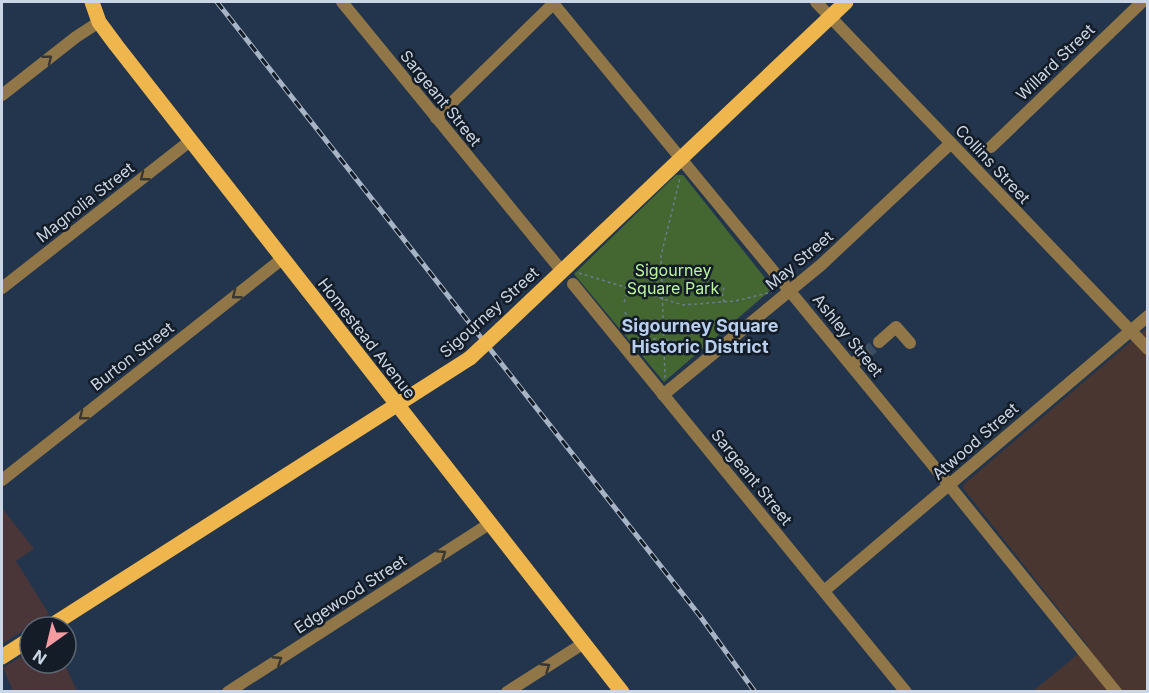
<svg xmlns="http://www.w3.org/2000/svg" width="1149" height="693" font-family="Inter,sans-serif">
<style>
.commercial{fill:#4a3539}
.medical{fill:#4a3630}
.green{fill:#446731}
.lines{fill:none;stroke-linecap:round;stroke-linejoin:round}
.minor-tunnel{stroke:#3b4d63;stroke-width:12;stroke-dasharray:12 6;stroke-linecap:butt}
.path{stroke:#6c7c8f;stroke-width:1.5;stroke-dasharray:3 3;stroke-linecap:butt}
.minor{stroke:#917647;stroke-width:12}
.major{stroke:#eeb64c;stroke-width:15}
.rail-casing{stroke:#a7b4c5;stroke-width:5}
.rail{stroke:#131c27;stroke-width:3;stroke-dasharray:9;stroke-linecap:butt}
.major-bridge{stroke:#eeb64c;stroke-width:15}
.oneway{stroke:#393731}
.labels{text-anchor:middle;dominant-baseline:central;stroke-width:5;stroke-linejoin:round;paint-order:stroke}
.street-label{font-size:16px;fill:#cad6e5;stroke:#131c27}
.park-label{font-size:16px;fill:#bbf69d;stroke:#131c27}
.neighbourhood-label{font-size:18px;font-weight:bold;fill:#b8d0ed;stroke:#131c27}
</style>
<rect width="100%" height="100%" fill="#22354c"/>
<g class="commercial">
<polygon points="2,508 34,549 16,561 49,614 2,644"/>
<polygon points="30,651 30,663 64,663 77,691 13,691 3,668"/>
</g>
<polygon class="medical" points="1147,328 1147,691 1033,691 1088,646 963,488 963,485"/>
<polygon class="green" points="676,175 683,175 773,288 664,382 574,274"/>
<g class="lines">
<polyline class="minor-tunnel" points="864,355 879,342"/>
<g class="path">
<polyline points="579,273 683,305 735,301 772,292"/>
<polyline points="624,302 632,279"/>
<polyline points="724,302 722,292 725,286"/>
<polyline points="625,312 634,329 644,338 676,341 678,343"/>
<polyline points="665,378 661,256 680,178"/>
</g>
<g class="minor">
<polyline points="342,2 561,270"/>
<polyline points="552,2 932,464 1116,692"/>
<polyline points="816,2 1148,349"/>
<polyline points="2,95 76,37 99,22"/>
<polyline points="436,118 555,2"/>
<polyline points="991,147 1142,2"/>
<polyline points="573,284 906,692"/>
<polyline points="2,288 190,141"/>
<polyline points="879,342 896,327 910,343"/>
<polyline points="851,365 864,355"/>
<polyline points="663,395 821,265 951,143"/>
<polyline points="2,480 282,259"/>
<polyline points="824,591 1148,316"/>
<polyline points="228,692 489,524"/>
<polyline points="507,692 584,643"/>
</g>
<g class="major">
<polyline points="92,2 99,22 116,45 622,692"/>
<polyline points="501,329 846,2"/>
<polyline points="49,627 470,358"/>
<polyline points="2,657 30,639"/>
</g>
<defs>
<polyline id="rail" points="217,2 700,616 755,692"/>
</defs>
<use href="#rail" class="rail-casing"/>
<use href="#rail" class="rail"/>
<polyline class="major-bridge" points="470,358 501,329"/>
</g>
<defs><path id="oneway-chevron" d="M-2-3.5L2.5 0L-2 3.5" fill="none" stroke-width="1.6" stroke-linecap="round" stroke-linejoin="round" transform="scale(1.5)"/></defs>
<g class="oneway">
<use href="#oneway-chevron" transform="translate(48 59) rotate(-38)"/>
<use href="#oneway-chevron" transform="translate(144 177) rotate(142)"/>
<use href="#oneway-chevron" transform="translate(236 295) rotate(142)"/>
<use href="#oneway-chevron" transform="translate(83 416) rotate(142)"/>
<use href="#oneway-chevron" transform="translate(442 554) rotate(-33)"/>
<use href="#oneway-chevron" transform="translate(278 660) rotate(-33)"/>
<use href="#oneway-chevron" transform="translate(546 667) rotate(-33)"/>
</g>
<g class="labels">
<g class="street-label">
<text transform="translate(1055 62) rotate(-44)">Willard Street</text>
<text transform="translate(441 98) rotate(51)">Sargeant Street</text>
<text transform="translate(993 164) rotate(47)">Collins Street</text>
<text transform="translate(85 202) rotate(-38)">Magnolia Street</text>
<text transform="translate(799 260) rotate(-40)">May Street</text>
<text transform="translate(489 312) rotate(-42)">Sigourney Street</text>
<text transform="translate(848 335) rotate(51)">Ashley Street</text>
<text transform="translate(367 338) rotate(52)">Homestead Avenue</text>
<text transform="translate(132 356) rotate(-38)">Burton Street</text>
<text transform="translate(975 441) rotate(-41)">Atwood Street</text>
<text transform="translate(752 477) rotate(51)">Sargeant Street</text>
<text transform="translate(350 594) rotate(-33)">Edgewood Street</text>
</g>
<g class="park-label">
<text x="673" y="270">Sigourney<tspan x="673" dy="18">Square Park</tspan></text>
</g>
<g class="neighbourhood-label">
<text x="700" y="325">Sigourney Square<tspan x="700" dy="21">Historic District</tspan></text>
</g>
</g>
<rect width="1149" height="693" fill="none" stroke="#cad6e5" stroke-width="6"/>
<g transform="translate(48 645) rotate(214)"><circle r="28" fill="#131c27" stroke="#5c6673" stroke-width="1.5"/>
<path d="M0-4.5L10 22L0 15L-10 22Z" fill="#f49aa0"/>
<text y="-9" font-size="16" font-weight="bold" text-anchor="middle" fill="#cad6e5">N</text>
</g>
</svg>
